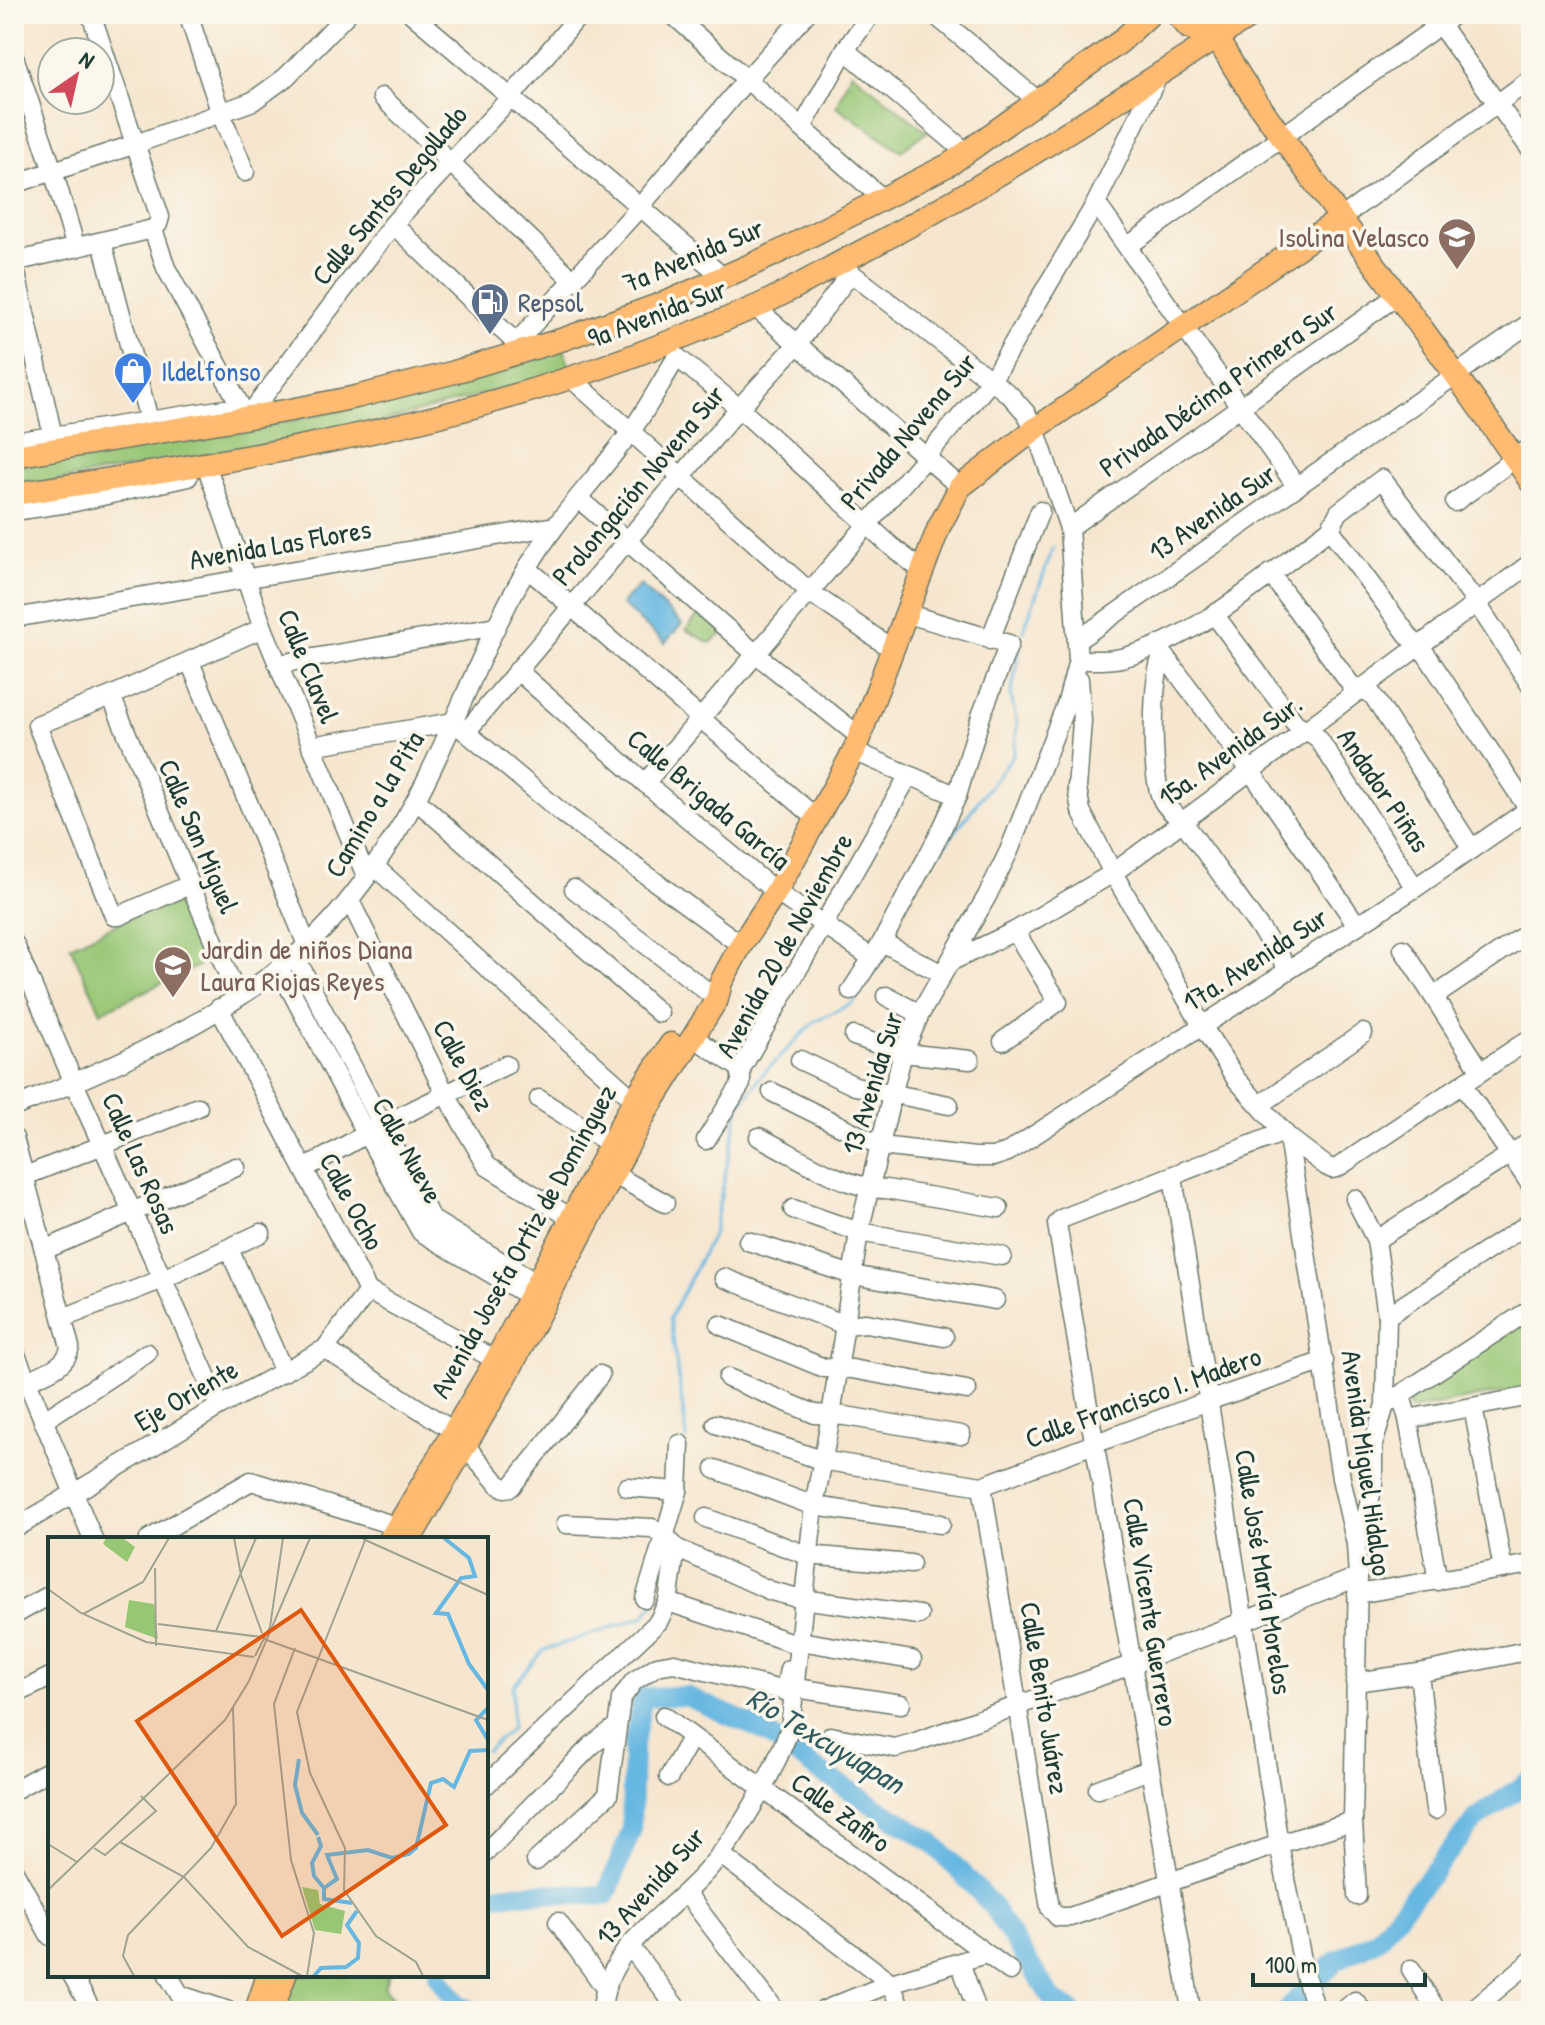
<svg xmlns="http://www.w3.org/2000/svg" width="1545" height="2025" font-family="'Patrick Hand',sans-serif">
<style>
.green{fill:#97c675;stroke:#5b8254;stroke-width:2}
.water{fill:#66b7e1;stroke:#427a8a;stroke-width:2}
.lines{fill:none;stroke-linecap:round;stroke-linejoin:round}
.stream{stroke:#66b7e1;stroke-width:3}
.river{stroke:#66b7e1;stroke-width:20}
.minor-casing{stroke:#6a786a;stroke-width:21}
.major-casing{stroke:#6a786a;stroke-width:25}
.minor{stroke:#fff;stroke-width:18}
.major{stroke:#febb71;stroke-width:22}
.labels{text-anchor:middle;dominant-baseline:central;stroke-width:7;stroke-linejoin:round;paint-order:stroke}
.street-label{font-size:28px;fill:#1f3d34;stroke:#fbf7ec}
.education-label{font-size:28px;fill:#785e54;stroke:#fbf7ec;text-anchor:end}
.service-label{font-size:28px;fill:#4e5e75;stroke:#fbf7ec;text-anchor:start}
.shop-label{font-size:28px;fill:#366cbe;stroke:#fbf7ec;text-anchor:start}
.water-label{font-size:30px;font-style:italic;fill:#315c5f;stroke:#fbf7ec}
.inset-river{fill:none;stroke:#66b7e1;stroke-width:4}
.inset-road{fill:none;stroke:#a0a291;stroke-width:2}
.view{fill:#de580e;fill-opacity:0.15;stroke:#de580e;stroke-width:4}
.inset-edge{fill:none;stroke:#1f3d34;stroke-width:4}
</style>
<rect width="100%" height="100%" fill="#fbf7ec"/>
<filter id="ink" filterUnits="userSpaceOnUse"><feTurbulence type="fractalNoise" baseFrequency=".0125" numOctaves="2"/><feDisplacementMap in="SourceGraphic" scale="16" xChannelSelector="R" yChannelSelector="G"/><feConvolveMatrix kernelMatrix="1 2 1 2 8 2 1 2 1" color-interpolation-filters="sRGB"/></filter>
<filter id="wash" filterUnits="userSpaceOnUse"><feTurbulence type="fractalNoise" baseFrequency=".006" numOctaves="4" result="noise"/><feDisplacementMap in="SourceGraphic" scale="32" xChannelSelector="R" yChannelSelector="G"/><feGaussianBlur stdDeviation="1.8" result="paint"/><feColorMatrix in="noise" values="0 0 0 0 0 0 0 0 0 0 0 0 0 0 0 0 0 1.4 0 .05"/><feComposite in="paint" operator="in"/></filter>
<g filter="url(#wash)">
<rect width="100%" height="100%" fill="#f6e6cf"/>
<g class="green">
<polygon points="851,72 927,132 901,151 836,106"/>
<polygon points="564,349 571,370 357,429 14,488 14,467 291,421 351,408"/>
<polygon points="701,612 724,633 710,643 686,630"/>
<polygon points="185,892 213,959 101,1012 70,946"/>
<polygon points="1531,1316 1531,1387 1410,1410 1406,1399"/>
<polygon points="289,1975 389,1975 384,1987 405,2011 278,2011"/>
</g>
<polygon class="water" points="640,585 682,624 665,643 621,604"/>
<g class="lines">
<g class="stream">
<polyline points="1023,632 1053,548"/>
<polyline points="939,853 1014,754 1017,725 1011,696 1020,647"/>
<polyline points="869,979 885,956"/>
<polyline points="687,1439 670,1318 713,1234 739,1107 761,1076 815,1021 853,1003 858,996"/>
<polyline points="486,1751 512,1728 513,1686 544,1650 643,1617 654,1603 655,1595"/>
</g>
<g class="river">
<polyline points="486,1895 545,1893 606,1896 631,1831 633,1747 643,1697 686,1696 762,1730 819,1771 932,1842 989,1902 1053,2000 1072,2011"/>
<polyline points="438,1975 458,2004 471,2011"/>
<polyline points="1285,2011 1337,1960 1378,1939 1477,1818 1531,1780"/>
</g>
</g>
</g>
<g filter="url(#ink)">
<g class="lines">
<defs>
<g id="minor">
<polyline points="91,14 160,217 158,224 153,229 166,268 247,418"/>
<polyline points="188,14 221,114 245,172"/>
<polyline points="412,14 723,277"/>
<polyline points="672,14 883,199"/>
<polyline points="934,14 1038,101"/>
<polyline points="1432,14 1531,150"/>
<polyline points="845,50 967,153"/>
<polyline points="14,57 53,171 76,248"/>
<polyline points="382,97 573,280"/>
<polyline points="803,126 845,50 871,14"/>
<polyline points="14,184 136,144 253,101 286,77 347,14"/>
<polyline points="1096,203 1297,487"/>
<polyline points="1341,218 1531,79"/>
<polyline points="393,224 516,343"/>
<polyline points="102,242 149,420"/>
<polyline points="1128,246 1455,14"/>
<polyline points="14,262 153,229"/>
<polyline points="14,265 55,445"/>
<polyline points="755,307 960,487"/>
<polyline points="517,352 516,343 639,208 747,79 806,14"/>
<polyline points="677,357 739,408 891,546 921,570"/>
<polyline points="571,378 811,593 892,649"/>
<polyline points="247,418 393,224 511,97 580,14"/>
<polyline points="14,442 225,409 247,418"/>
<polyline points="209,473 263,628 366,876"/>
<polyline points="578,498 757,655 859,736"/>
<polyline points="1455,502 1531,447"/>
<polyline points="14,511 75,502 188,477"/>
<polyline points="1069,528 1398,295"/>
<polyline points="1330,529 1411,639 1426,654 1529,810"/>
<polyline points="527,568 817,819"/>
<polyline points="1270,573 1351,685 1372,694 1472,849"/>
<polyline points="1214,614 1295,723 1318,738 1415,888"/>
<polyline points="14,618 555,526"/>
<polyline points="990,640 1040,511"/>
<polyline points="1078,640 1531,322"/>
<polyline points="1158,647 1250,770 1357,925"/>
<path d="M 1163,654 C 1151,677 1151,772 1161,797 C 1165,807 1174,814 1182,820 L 1289,969"/>
<path d="M 1078,660 C 1092,660 1108,661 1121,658 C 1197,639 1268,575 1330,529 L 1339,512 L 1382,479 L 1476,602 L 1531,686"/>
<polyline points="190,662 307,945"/>
<polyline points="279,664 496,626"/>
<polyline points="518,671 645,783 776,892 872,958"/>
<polyline points="1079,679 1082,721 1077,788 1081,811 1113,873 1203,1027 1236,1079 1288,1137 1326,1166 1332,1169 1337,1168 1531,1038"/>
<polyline points="111,696 237,996"/>
<polyline points="466,732 739,408 796,346 851,273"/>
<polyline points="311,746 454,722 561,812 741,945"/>
<polyline points="854,751 957,796"/>
<polyline points="645,783 991,381 1096,203 1158,76"/>
<polyline points="416,800 659,1013"/>
<polyline points="373,865 634,1100"/>
<polyline points="189,885 119,916 114,916 37,725 111,696 263,628"/>
<polyline points="574,889 717,999"/>
<polyline points="350,901 445,1093 487,1166 571,1218"/>
<polyline points="882,942 942,974"/>
<polyline points="14,943 74,1083 220,1406"/>
<polyline points="1403,949 1481,1071"/>
<polyline points="295,956 431,1219 546,1289"/>
<polyline points="950,962 1015,931 1113,873 1531,563"/>
<polyline points="279,968 366,1133 421,1232 539,1302"/>
<polyline points="851,991 882,942 939,835 957,796 981,716 1009,644 905,613"/>
<polyline points="886,996 920,1014"/>
<polyline points="1435,996 1531,931"/>
<polyline points="219,1008 368,1291 496,1360"/>
<polyline points="854,1036 903,1053 970,1060"/>
<polyline points="693,1037 741,1069"/>
<polyline points="1003,1041 1058,1002 1015,931"/>
<polyline points="800,1060 855,1086 949,1105"/>
<polyline points="1462,1084 1531,1185"/>
<polyline points="772,1092 881,1146 975,1157 993,1157 1008,1152 1415,888 1531,808"/>
<polyline points="539,1099 610,1144"/>
<polyline points="1260,1105 1363,1033"/>
<path d="M 14,1107 C 108,1070 218,1021 296,955 C 343,916 387,852 417,798 C 457,723 483,642 527,569 C 555,520 596,479 629,434 C 647,410 661,382 677,357"/>
<path d="M 759,1137 C 797,1156 844,1189 886,1189 L 999,1208"/>
<polyline points="1288,1137 1341,1478 1356,1544 1358,1577 1353,1821 1357,1896"/>
<path d="M 14,1138 L 70,1347 C 67,1367 44,1373 27,1381"/>
<polyline points="706,1140 741,1084 741,1069 909,775"/>
<polyline points="304,1169 382,1125 506,1065"/>
<polyline points="613,1174 665,1203"/>
<polyline points="25,1176 198,1107"/>
<polyline points="1173,1177 1279,1844 1305,1975 1316,2011"/>
<polyline points="1355,1199 1376,1240 1387,1316 1385,1405 1373,1445 1373,1484 1366,1518 1356,1544"/>
<polyline points="793,1209 859,1232 1002,1256"/>
<polyline points="1376,1240 1531,1141"/>
<polyline points="748,1241 852,1275 995,1300"/>
<polyline points="229,1249 284,1372"/>
<polyline points="44,1250 236,1167"/>
<polyline points="724,1278 845,1325 866,1323 944,1337"/>
<polyline points="1387,1316 1531,1222"/>
<polyline points="63,1318 163,1279 261,1233"/>
<polyline points="720,1325 824,1368 852,1369 967,1390"/>
<polyline points="325,1349 452,1430 499,1485 505,1488 511,1487 600,1375"/>
<polyline points="14,1350 93,1539"/>
<polyline points="728,1378 815,1414 845,1416 961,1435"/>
<polyline points="1401,1396 1408,1419 1438,1581"/>
<polyline points="1391,1401 1531,1309"/>
<polyline points="1473,1407 1503,1569"/>
<polyline points="1408,1419 1531,1396"/>
<polyline points="43,1421 147,1353"/>
<polyline points="716,1424 821,1460 982,1486 1208,1401 1324,1361"/>
<polyline points="715,1469 814,1506 941,1524"/>
<polyline points="982,1486 1050,1908 1058,1917 1070,1917 1279,1844 1353,1821"/>
<polyline points="627,1487 678,1491"/>
<polyline points="706,1518 807,1555 911,1564"/>
<polyline points="566,1524 652,1528 665,1535 676,1548 771,1591 802,1599 919,1615"/>
<polyline points="14,1529 220,1406 325,1349 368,1291"/>
<polyline points="149,1539 251,1481 396,1526"/>
<polyline points="1357,1594 1531,1564"/>
<polyline points="645,1599 678,1491 680,1444"/>
<polyline points="668,1602 793,1643 800,1641 912,1660"/>
<polyline points="14,1615 50,1595"/>
<polyline points="1419,1673 1435,1810"/>
<polyline points="1355,1682 1419,1673 1531,1650"/>
<polyline points="796,1688 901,1704"/>
<polyline points="14,1695 50,1677"/>
<polyline points="664,1716 1010,1971"/>
<polyline points="830,1736 895,1748 913,1743 1131,1665 1358,1577"/>
<polyline points="669,1777 691,1738"/>
<polyline points="486,1785 658,1622 668,1602 676,1548"/>
<polyline points="1098,1789 1149,1770"/>
<polyline points="14,1790 50,1770"/>
<polyline points="486,1852 592,1745 617,1726"/>
<polyline points="720,1854 891,1983 901,2011"/>
<polyline points="536,1861 608,1795 621,1699 634,1681 657,1666 674,1663 785,1691 789,1669"/>
<polyline points="14,1871 50,1936"/>
<polyline points="686,1893 776,2011"/>
<polyline points="558,1922 605,1988"/>
<polyline points="629,1945 679,2011"/>
<polyline points="960,1962 977,2011"/>
<polyline points="1411,1969 1437,2011"/>
<polyline points="72,1975 92,2011"/>
<polyline points="168,1975 180,1995 229,2011"/>
<polyline points="1191,2009 1057,1224 1061,1219 1284,1132"/>
<path d="M 602,2011 C 606,1944 671,1914 710,1867 C 742,1830 773,1774 790,1728 L 814,1506 L 831,1416 L 859,1232 L 892,1095 L 903,1053 L 920,1014 L 987,896 L 1009,851 L 1067,702 L 1078,660 L 1069,528 L 1035,429 L 1026,413 L 1010,395 L 851,273 L 844,260"/>
<polyline points="822,2011 891,1983 986,1954"/>
<polyline points="1343,2011 1355,2001 1363,2011"/>
<polyline points="1471,2011 1531,1961"/>
</g>
<g id="major">
<polyline points="1177,14 1189,28 1216,36"/>
<path d="M 1216,36 C 1243,86 1278,131 1311,177 C 1384,279 1461,378 1531,482"/>
<polyline points="14,456 291,410 356,397 451,373 564,339 672,300 773,255 950,164 1120,42 1150,14"/>
<path d="M 14,494 C 201,466 390,438 570,378 C 632,358 693,333 753,308 C 788,293 821,272 855,255 C 993,183 1123,97 1254,14"/>
<polyline points="390,1539 496,1360 634,1100 671,1044"/>
<polyline points="410,1539 505,1378 646,1112 717,999 721,982 741,945 776,892 854,751 939,527 960,487 1035,429 1341,218"/>
<polyline points="256,2011 268,1975"/>
<polyline points="272,2011 285,1975"/>
</g>
</defs>
<use href="#minor" class="minor-casing"/>
<use href="#major" class="major-casing"/>
<use href="#minor" class="minor"/>
<use href="#major" class="major"/>
</g>
</g>
<defs>
<symbol id="school-pin" viewBox="-11 -11 22 30"><path d="M0 17L-7.5 6A9.5 9.5 0 1 1 7.5 6Z" fill="#8d6e63" stroke="#fbf7ec"/><path d="M0-5L7-2L0 1L-7-2ZM-4 1L0 2.5L4 1V4Q0 6-4 4Z" fill="#fff"/></symbol>
<symbol id="fuel-pin" viewBox="-11 -11 22 30"><path d="M0 17L-7.5 6A9.5 9.5 0 1 1 7.5 6Z" fill="#5c6f8a" stroke="#fbf7ec"/><path d="M-5.5-6h7V0h2V4h1.3V-2.5L3-4.5l.8-.8L6-3V5H2.5V1h-1V6h-7ZM-4.2-4.7v3.2H.2V-4.7Z" fill="#fff"/></symbol>
<symbol id="shop-pin" viewBox="-11 -11 22 30"><path d="M0 17L-7.5 6A9.5 9.5 0 1 1 7.5 6Z" fill="#3f7fe0" stroke="#fbf7ec"/><path d="M-5-2.5h2.3a2.7 3.5 0 0 1 5.4 0H5L5.5 6h-11ZM-1.5-2.5h3a1.5 2.3 0 0 0-3 0Z" fill="#fff"/></symbol>
</defs>
<g fill-rule="evenodd">
<use href="#school-pin" x="1435" y="215" width="44" height="60"/>
<use href="#fuel-pin" x="468" y="280" width="44" height="60"/>
<use href="#shop-pin" x="111" y="349" width="44" height="60"/>
<use href="#school-pin" x="151" y="943" width="44" height="60"/>
</g>
<g class="labels">
<g class="street-label">
<text transform="translate(389 195) rotate(-50)">Calle Santos Degollado</text>
<text transform="translate(693 255) rotate(-23)">7a Avenida Sur</text>
<text transform="translate(657 313) rotate(-21)">9a Avenida Sur</text>
<text transform="translate(1218 389) rotate(-35)">Privada Décima Primera Sur</text>
<text transform="translate(908 431) rotate(-50)">Privada Novena Sur</text>
<text transform="translate(638 485) rotate(-50)">Prolongación Novena Sur</text>
<text transform="translate(1212 512) rotate(-35)">13 Avenida Sur</text>
<text transform="translate(280 544) rotate(-10)">Avenida Las Flores</text>
<text transform="translate(309 666) rotate(68)">Calle Clavel</text>
<text transform="translate(1230 750) rotate(-36)">15a. Avenida Sur.</text>
<text transform="translate(1384 790) rotate(56)">Andador Piñas</text>
<text transform="translate(709 799) rotate(40)">Calle Brigada García</text>
<text transform="translate(374 804) rotate(-59)">Camino a la Pita</text>
<text transform="translate(199 836) rotate(67)">Calle San Miguel</text>
<text transform="translate(784 945) rotate(-61)">Avenida 20 de Noviembre</text>
<text transform="translate(1255 959) rotate(-33)">17a. Avenida Sur</text>
<text transform="translate(464 1065) rotate(62)">Calle Diez</text>
<text transform="translate(872 1083) rotate(-73)">13 Avenida Sur</text>
<text transform="translate(408 1150) rotate(61)">Calle Nueve</text>
<text transform="translate(141 1163) rotate(66)">Calle Las Rosas</text>
<text transform="translate(352 1201) rotate(62)">Calle Ocho</text>
<text transform="translate(523 1241) rotate(-61)">Avenida Josefa Ortiz de Domínguez</text>
<text transform="translate(186 1395) rotate(-30)">Eje Oriente</text>
<text transform="translate(1143 1397) rotate(-20)">Calle Francisco I. Madero</text>
<text transform="translate(1367 1463) rotate(82)">Avenida Miguel Hidalgo</text>
<text transform="translate(1264 1572) rotate(81)">Calle José María Morelos</text>
<text transform="translate(1151 1612) rotate(81)">Calle Vicente Guerrero</text>
<text transform="translate(1045 1698) rotate(81)">Calle Benito Juárez</text>
<text transform="translate(841 1812) rotate(36)">Calle Zafiro</text>
<text transform="translate(650 1886) rotate(-48)">13 Avenida Sur</text>
</g>
<g class="education-label">
<text x="1429" y="237">Isolina Velasco</text>
<text x="201" y="949" text-anchor="start">Jardin de niños Diana<tspan x="201" dy="32">Laura Riojas Reyes</tspan></text>
</g>
<g class="service-label">
<text x="518" y="302">Repsol</text>
</g>
<g class="shop-label">
<text x="161" y="371">Ildelfonso</text>
</g>
<g class="water-label">
<text transform="translate(826 1740) rotate(31)">Río Texcuyuapan</text>
</g>
</g>
<g transform="translate(48 1537)">
<rect width="440" height="440" fill="#f6e6cf"/>
<path d="M 58,1 L 75,1 L 87,10 L 79,25 L 55,7 ZM 81,63 L 106,67 L 110,102 L 77,90 ZM 254,350 L 270,353 L 272,367 L 297,374 L 293,397 L 267,393 Z" fill="#97c675"/>
<path class="inset-river" d="M 396,1 L 421,21 L 427,39 L 413,41 L 388,76 L 400,77 L 421,127 L 440,153M 440,171 L 428,183 L 440,203M 251,222 L 247,248 L 254,276 L 270,298M 270,300 L 273,309 L 264,326 L 266,339 L 276,351M 304,366 L 276,362 L 276,351 L 289,342 L 279,318 L 320,313 L 344,321 L 361,317 L 368,311 L 383,246 L 395,242 L 406,250 L 422,214 L 440,213M 266,439 L 273,431 L 298,430 L 310,421 L 311,406 L 299,388 L 309,374"/>
<path class="inset-road" d="M 186,1 L 193,38 L 214,96M 318,1 L 249,175 L 262,236 L 297,311 L 296,353 L 328,399 L 368,425 L 375,439M 315,2 L 440,58M 107,31 L 108,109M 0,52 L 33,76 L 98,105 L 206,120M 35,77 L 95,45 L 121,1M 110,87 L 213,100M 168,94 L 208,1M 216,102 L 440,183M 247,111 L 226,167 L 243,323 L 266,396 L 259,439M 207,119 L 222,90 L 235,1M 72,305 L 136,340 L 200,410 L 254,439M 0,307 L 29,325M 46,311 L 57,318 L 108,274 L 93,259M 0,353 L 177,183 L 201,144 L 262,1M 86,439 L 75,419 L 80,398 L 163,311 L 188,267 L 185,171"/>
<path class="view" d="M 253,73 L 398,288 L 234,399 L 89,184 Z"/>
<rect width="440" height="440" class="inset-edge"/>
</g>
<rect width="1545" height="2025" fill="none" stroke="#fbf7ec" stroke-width="48"/>
<g transform="translate(76 76) rotate(34)"><circle r="38" fill="#fbf7ec" stroke="#a3ada2" stroke-width="2"/>
<path d="M0-6L14 30L0 20L-14 30Z" fill="#d1495b"/>
<text y="-12" font-size="22" font-weight="bold" text-anchor="middle" fill="#1f3d34">N</text>
</g>
<path d="M1253 1973v12h172v-12" fill="none" stroke="#1f3d34" stroke-width="4"/>
<text x="1265" y="1973" font-size="24" fill="#1f3d34" stroke="#fbf7ec" stroke-width="6" paint-order="stroke">100 m</text>
</svg>
